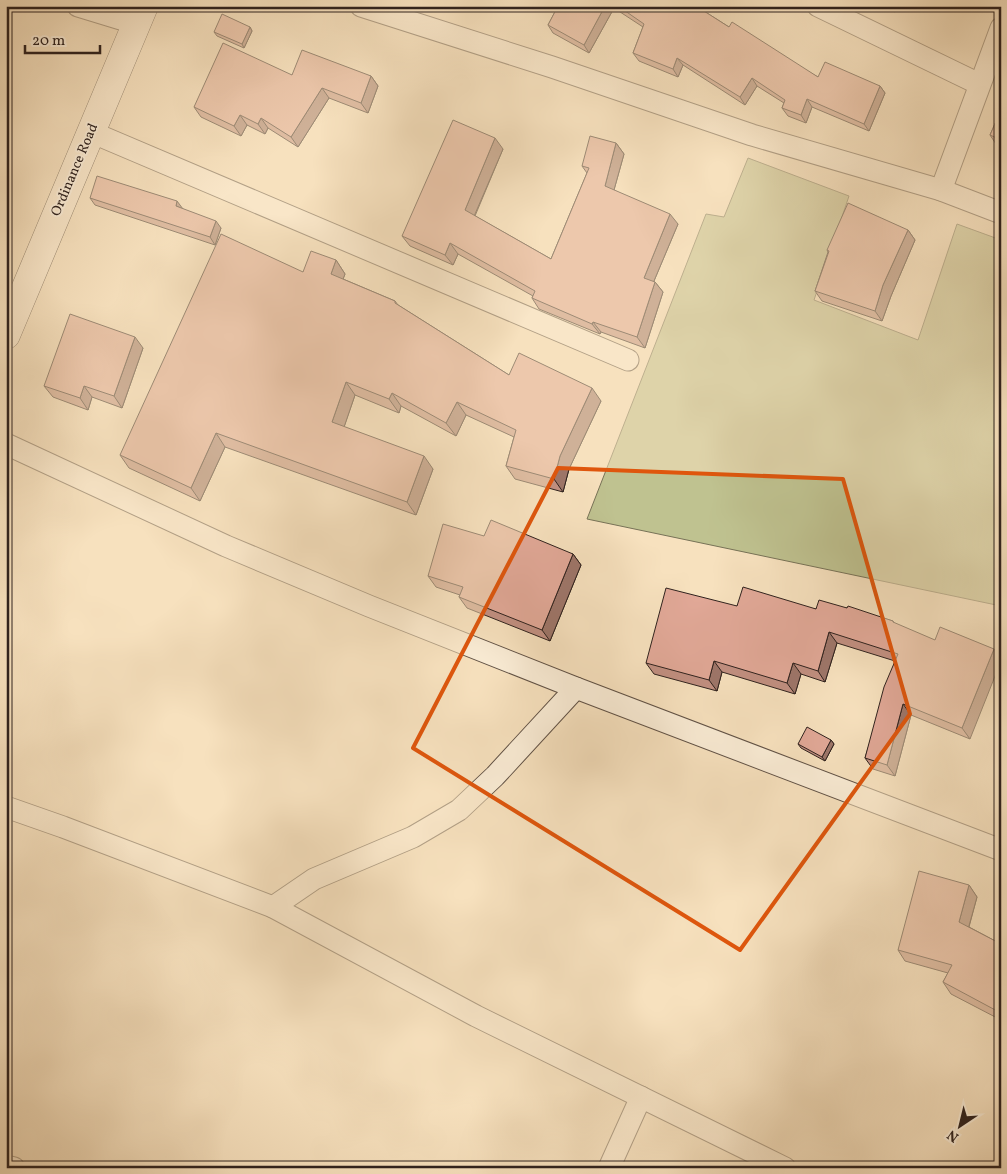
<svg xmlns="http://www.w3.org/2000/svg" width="1007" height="1174" font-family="Vollkorn,serif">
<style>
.green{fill:#bfc290;stroke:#777257}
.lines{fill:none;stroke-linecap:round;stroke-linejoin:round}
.street-casing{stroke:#615246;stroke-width:23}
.secondary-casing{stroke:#2f221e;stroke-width:29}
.street{stroke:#faecd5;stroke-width:21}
.secondary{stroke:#faecd5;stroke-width:28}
.wall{fill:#c29082;stroke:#2f221e}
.shaded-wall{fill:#9e766a;stroke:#2f221e}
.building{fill:#e1a897;stroke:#2f221e}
.marked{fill:none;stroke:#df560d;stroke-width:4;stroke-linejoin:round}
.labels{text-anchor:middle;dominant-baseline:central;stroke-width:4;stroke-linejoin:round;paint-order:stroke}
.street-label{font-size:14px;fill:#2f221e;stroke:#faecd5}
</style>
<rect width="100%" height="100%" fill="#f7e1be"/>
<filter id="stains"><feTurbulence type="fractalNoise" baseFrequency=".004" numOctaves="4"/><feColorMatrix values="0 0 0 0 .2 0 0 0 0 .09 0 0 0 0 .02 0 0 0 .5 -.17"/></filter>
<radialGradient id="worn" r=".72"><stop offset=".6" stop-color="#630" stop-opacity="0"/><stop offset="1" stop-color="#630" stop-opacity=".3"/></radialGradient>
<polygon class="green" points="748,158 849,196 814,300 918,340 957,224 1001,240 1001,606 587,519 706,214 724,217"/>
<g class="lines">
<defs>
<g id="street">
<polyline points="78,6 137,24"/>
<polyline points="361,6 552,67 752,135 941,190 1001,213"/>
<polyline points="818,6 979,84"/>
<polyline points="91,132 628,360"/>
<polyline points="941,190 1001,28"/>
<polyline points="6,444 226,546 369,606 576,688 1001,850"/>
<polyline points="6,807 63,827 273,907 476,1016 785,1168"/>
<polyline points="273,907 314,879 413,837 459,810 495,776 576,688"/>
<polyline points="6,1166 14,1168"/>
<polyline points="609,1168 641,1097"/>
</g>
<polyline id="secondary" points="6,335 144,6"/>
</defs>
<use href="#street" class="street-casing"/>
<use href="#secondary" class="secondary-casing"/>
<use href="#street" class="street"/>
<use href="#secondary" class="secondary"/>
</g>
<g class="wall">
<polygon points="558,6 696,6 729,27 818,77 880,86 885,93 869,131 812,107 806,123 788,116 782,108 784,103 757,86 745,105 683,65 678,77 639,61 633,53 643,27 614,8 589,53 553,33 548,25"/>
<polygon points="885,6 899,6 895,12"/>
<polygon points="250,27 252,31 244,48 217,36 214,32"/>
<polygon points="292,75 371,76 378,86 368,113 329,98 298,147 268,128 265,134 247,125 241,136 201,117 194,107"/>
<polygon points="1001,110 1001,148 998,147 990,135"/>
<polygon points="616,143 624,154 614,190 678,224 654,281 655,282 663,292 645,348 601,332 600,334 539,309 532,298 533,296 458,254 453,265 410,246 402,236 503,149 475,216 551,259 587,173 582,166"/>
<polygon points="90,198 183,209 221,228 215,245 95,205"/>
<polygon points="908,230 915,240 891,296 882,321 822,301 815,291 828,252 827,250"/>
<polygon points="336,260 345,274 343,279 395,301 398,305 509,375 601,401 569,469 563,492 515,479 506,466 514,437 466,415 456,436 401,406 399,413 355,395 344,427 433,469 416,515 225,447 200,501 129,468 120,455 303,272"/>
<polygon points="143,348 122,408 92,397 88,410 53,397 44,386"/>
<polygon points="484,536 573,554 581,565 550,641 467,608 459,597 460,595 436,587 428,576"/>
<polygon points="737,606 816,609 847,608 893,621 970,739 911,715 895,776 873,769 865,758 895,661 837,643 825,682 801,674 795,694 722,672 717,691 654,674 646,663"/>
<polygon points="831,740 834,744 825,761 801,748 798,744"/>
<polygon points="969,885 977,897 969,927 1001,944 1001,1020 951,994 943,982 948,973 905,961 898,950"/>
</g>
<g class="shaded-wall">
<polygon points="605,6 613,6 614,8 589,53 584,45"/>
<polygon points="891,6 899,6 895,12"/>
<polygon points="250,27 252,31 244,48 242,44"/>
<polygon points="677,58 683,65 678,77 673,69"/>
<polygon points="371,76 378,86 368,113 361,103"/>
<polygon points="752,78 757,86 745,105 740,97"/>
<polygon points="880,86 885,93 869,131 864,124"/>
<polygon points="322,88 329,98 298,147 291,137"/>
<polygon points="807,99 812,107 806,123 801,115"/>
<polygon points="240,115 247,125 241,136 234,126"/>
<polygon points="261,118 268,128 265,134 258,124"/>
<polygon points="495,138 503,149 472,221 465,210"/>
<polygon points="616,143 624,154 612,197 605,186"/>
<polygon points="177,201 183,209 176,206"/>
<polygon points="670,214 678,224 651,288 644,278"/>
<polygon points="216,221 221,228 215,245 210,237"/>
<polygon points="908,230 915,240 891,296 882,321 875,311 883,285"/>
<polygon points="450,243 458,254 453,265 445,255"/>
<polygon points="336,260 345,274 340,287 331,274"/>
<polygon points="655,282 663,292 645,348 637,337"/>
<polygon points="593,322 601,332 600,334 592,324"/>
<polygon points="135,337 143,348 122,408 114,396"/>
<polygon points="346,382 355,395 341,436 332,422"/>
<polygon points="84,386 92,397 88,410 80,398"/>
<polygon points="592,388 601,401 569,469 563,492 554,479 560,456"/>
<polygon points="392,393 401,406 399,413 389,399"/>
<polygon points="457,402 466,415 456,436 446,423"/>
<polygon points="216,433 225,447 200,501 191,488"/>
<polygon points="424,456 433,469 416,515 407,502"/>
<polygon points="573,554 581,565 550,641 542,630"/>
<polygon points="829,632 837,643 825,682 818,671"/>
<polygon points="994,649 1001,659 1001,661 970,739 962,728"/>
<polygon points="714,661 722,672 717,691 709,680"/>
<polygon points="793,663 801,674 795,694 787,683"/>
<polygon points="903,704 911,715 895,776 887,765"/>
<polygon points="831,740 834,744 825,761 822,757"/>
<polygon points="969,885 977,897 967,933 959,922"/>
</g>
<g class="building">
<polygon points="558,6 605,6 584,45 548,25"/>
<polygon points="618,6 696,6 729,27 732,22 818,77 825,62 880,86 864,124 807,99 801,115 782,108 785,100 752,78 740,97 677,58 673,69 633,53 644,24"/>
<polygon points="222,14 250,27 242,44 214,32"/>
<polygon points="223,43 292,75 302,50 371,76 361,103 322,88 291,137 261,118 258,124 240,115 234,126 194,107"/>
<polygon points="1001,110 1001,140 990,135"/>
<polygon points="453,120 495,138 465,210 551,259 589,168 582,166 590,136 616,143 605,186 670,214 644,278 655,282 637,337 593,322 592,324 532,298 535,291 450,243 445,255 402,236"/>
<polygon points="97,176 177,201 176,206 216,221 210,237 90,198"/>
<polygon points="848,203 908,230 883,285 875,311 815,291 829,251 827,250"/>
<polygon points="221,234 303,272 311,251 336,260 331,274 395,301 395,303 509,375 519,353 592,388 560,456 554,479 506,466 516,430 457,402 446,423 392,393 389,399 346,382 332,422 424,456 407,502 216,433 191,488 120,455"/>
<polygon points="70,314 135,337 114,396 84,386 80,398 44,386"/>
<polygon points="491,520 573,554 542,630 459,597 463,587 428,576 443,524 484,536"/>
<polygon points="743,587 816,609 819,600 847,608 848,606 893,621 893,622 935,640 940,627 994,649 962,728 903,704 887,765 865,758 884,687 898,654 829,632 818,671 793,663 787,683 714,661 709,680 646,663 666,588 737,606"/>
<polygon points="807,727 831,740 822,757 798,744"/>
<polygon points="919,871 969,885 959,922 1001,944 1001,1010 999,1012 943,982 952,965 898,950"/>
</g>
<path d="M0 0H1007V1174H0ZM 558,468 L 843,479 L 910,714 L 740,950 L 413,748 Z" fill="#f7e1be" fill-opacity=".55" fill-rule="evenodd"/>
<path class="marked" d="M 558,468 L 843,479 L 910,714 L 740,950 L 413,748 Z"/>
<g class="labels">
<g class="street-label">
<text transform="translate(75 170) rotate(-67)">Ordinance Road</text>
</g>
</g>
<rect width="1007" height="1174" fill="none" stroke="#f7e1be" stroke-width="25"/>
<rect x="8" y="8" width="992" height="1159" fill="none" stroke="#2f221e" stroke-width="2.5"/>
<rect x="12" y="12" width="982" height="1149" fill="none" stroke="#2f221e"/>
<g transform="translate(960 1126) rotate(215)" stroke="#faecd5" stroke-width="4" paint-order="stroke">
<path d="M0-4L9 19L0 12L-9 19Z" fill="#2f221e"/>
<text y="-8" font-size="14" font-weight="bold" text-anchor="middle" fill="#2f221e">N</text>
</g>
<path d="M25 45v8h75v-8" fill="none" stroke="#2f221e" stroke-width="2.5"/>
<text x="32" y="45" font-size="15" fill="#2f221e" stroke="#faecd5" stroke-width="4" paint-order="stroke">20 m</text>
<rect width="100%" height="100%" filter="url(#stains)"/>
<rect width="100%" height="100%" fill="url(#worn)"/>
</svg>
